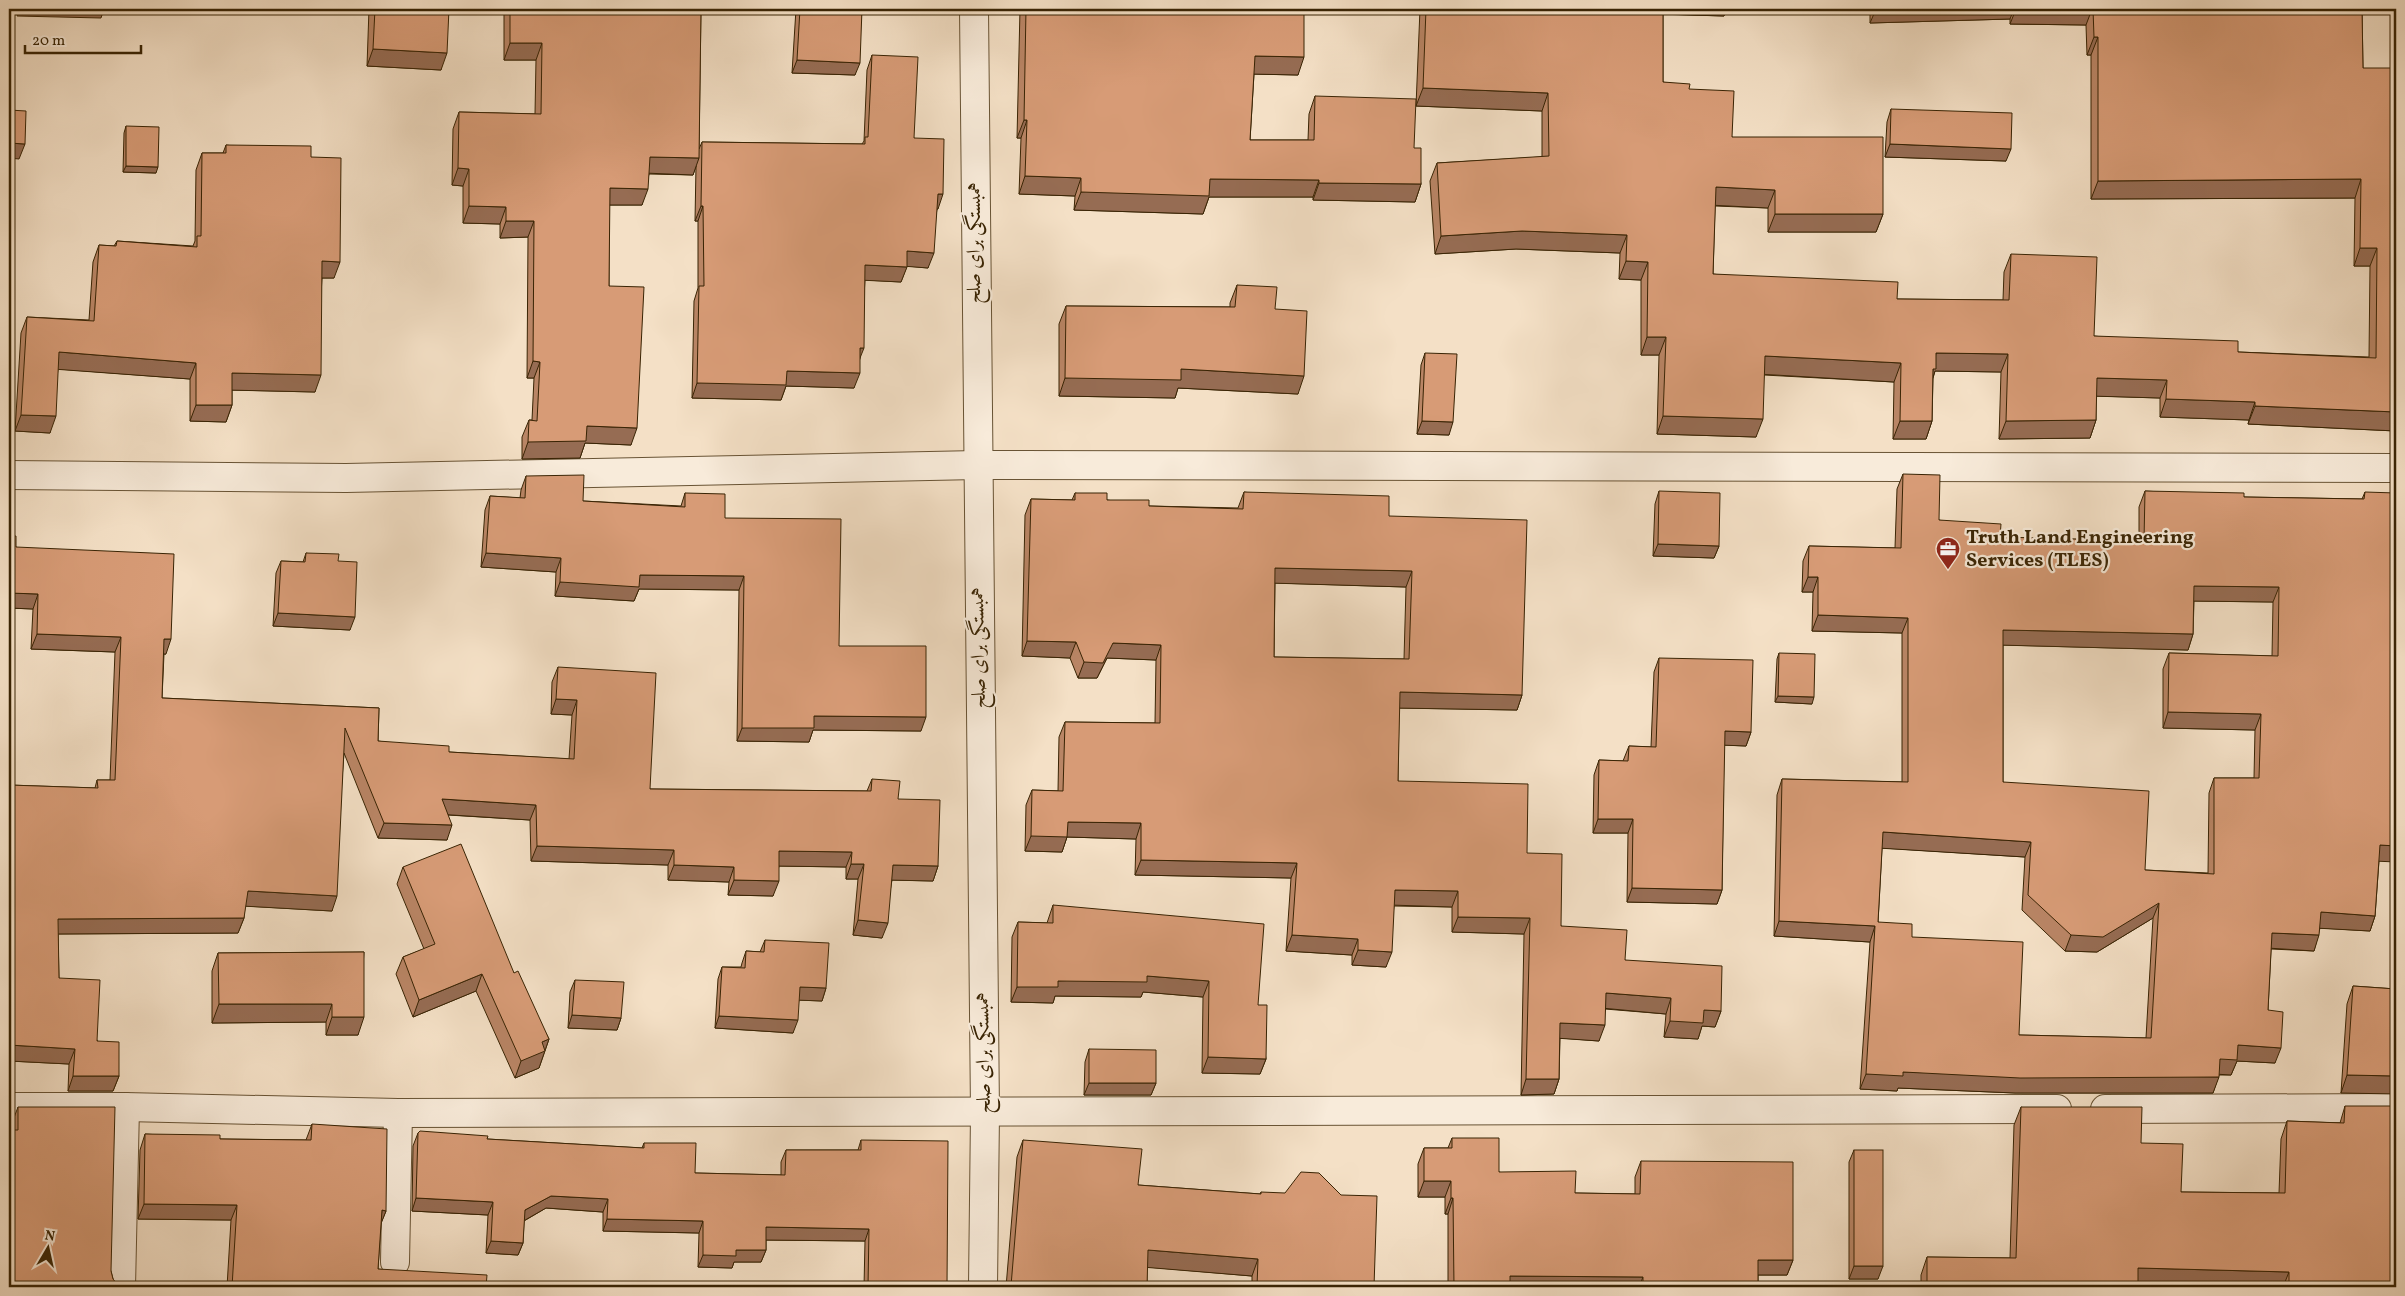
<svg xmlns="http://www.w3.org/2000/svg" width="2405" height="1296" font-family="Vollkorn,Amiri,serif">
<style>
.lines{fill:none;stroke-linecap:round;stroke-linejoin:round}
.minor-casing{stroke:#685334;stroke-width:30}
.minor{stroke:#f8ebda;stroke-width:28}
.wall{fill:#b98565;stroke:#392404;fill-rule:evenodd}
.shaded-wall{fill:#966c53;stroke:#392404}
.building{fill:#d79b76;stroke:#392404;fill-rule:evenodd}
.labels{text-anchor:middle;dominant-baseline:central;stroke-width:4.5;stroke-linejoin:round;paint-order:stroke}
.street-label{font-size:20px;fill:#392404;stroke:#f8ebda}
.poi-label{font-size:20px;font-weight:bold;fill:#392404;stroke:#f8ebda;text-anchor:start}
</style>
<rect width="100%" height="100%" fill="#f4e0c6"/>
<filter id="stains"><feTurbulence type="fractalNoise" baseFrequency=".004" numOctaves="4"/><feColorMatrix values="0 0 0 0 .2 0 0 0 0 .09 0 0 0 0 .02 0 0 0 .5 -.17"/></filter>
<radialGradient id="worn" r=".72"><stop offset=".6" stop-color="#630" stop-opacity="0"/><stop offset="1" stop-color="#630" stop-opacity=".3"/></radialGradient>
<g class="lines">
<defs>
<g id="minor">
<polyline points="974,9 985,1113 983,1287"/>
<polyline points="9,475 346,478 977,465 2396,468"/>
<polyline points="9,1107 125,1107 398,1113 2057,1109"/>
<polyline points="2105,1109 2396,1108"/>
<polyline points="395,1262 398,1113"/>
<polyline points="121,1287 125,1107"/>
</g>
</defs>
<use href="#minor" class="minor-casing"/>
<use href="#minor" class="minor"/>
</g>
<g class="wall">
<polygon points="369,9 449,9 441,70 367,66"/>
<polygon points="504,9 701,9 699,149 702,142 862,144 864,141 867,70 872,55 914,138 938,209 937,209 928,268 907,266 901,282 865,280 860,358 854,388 786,386 781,400 692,398 694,301 698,288 698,221 695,221 696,166 693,175 649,174 642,205 609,205 609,286 631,445 585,443 580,458 522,459 522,437 529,420 532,420 534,378 527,378 528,237 500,238 500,224 463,223 463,186 452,185 453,129 459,112 535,114 536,60 504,60"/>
<polygon points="796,9 862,9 855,75 792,73"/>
<polygon points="1020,9 1304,9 1298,75 1254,74 1250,140 1308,140 1309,114 1315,96 1414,148 1421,184 1415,202 1313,200 1313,197 1209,197 1203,214 1074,210 1075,196 1019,194 1021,138 1017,138"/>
<polygon points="1420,9 1726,9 1724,16 1663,14 1663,82 1689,89 1732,137 1883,214 1876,232 1768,232 1768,208 1715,206 1713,274 1897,299 2003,300 2004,272 2011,254 2094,336 2238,352 2369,357 2370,266 2354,266 2355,198 2091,199 2091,55 2087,55 2086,25 2010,24 2010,19 1870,23 1870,9 2362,9 2363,68 2396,431 2248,424 2249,420 2160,417 2160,398 2096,396 2096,420 2090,438 1999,439 2001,372 1935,371 1933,378 1932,421 1926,439 1893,439 1894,382 1764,375 1756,437 1657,434 1659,355 1641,355 1641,280 1619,279 1620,253 1516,249 1435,254 1430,181 1437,163 1542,157 1542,111 1416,106"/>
<polygon points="1891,109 2006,161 1885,157 1887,122"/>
<polygon points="126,126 156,173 123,172 124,133"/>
<polygon points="226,145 311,157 334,278 322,278 315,392 232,390 232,405 226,422 190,421 190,379 58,369 50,433 15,431 21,333 27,317 89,320 93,262 99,245 114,246 117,241 193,246 195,241 196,170 202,153 223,153"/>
<polygon points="1237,285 1275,309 1298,394 1178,388 1175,398 1059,396 1059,324 1066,306 1230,307 1230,303"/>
<polygon points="1425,353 1449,435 1417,434 1421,365"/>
<path d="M 1903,474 L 1939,520 L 2000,537 L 2139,541 L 2139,507 L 2145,491 L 2244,497 L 2362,499 L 2365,492 L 2379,861 L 2375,916 L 2370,931 L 2320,928 L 2314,951 L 2271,949 L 2268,1010 L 2275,1063 L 2237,1061 L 2231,1075 L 2219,1075 L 2213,1093 L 2015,1093 L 1898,1088 L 1897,1091 L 1860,1089 L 1870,942 L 1774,936 L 1777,795 L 1782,779 L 1902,782 L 1902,633 L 1812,631 L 1813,592 L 1802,592 L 1803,561 L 1809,546 L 1895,548 L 1897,489 ZM 2194,601 L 2273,602 L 2272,656 L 2169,653 L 2163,669 L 2163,728 L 2255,730 L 2254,778 L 2214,778 L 2209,793 L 2208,873 L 2145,870 L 2003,782 L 2003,645 L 2188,650 L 2193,634 ZM 1882,848 L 2025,857 L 2022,910 L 2065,951 L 2097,952 L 2153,918 L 2146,1038 L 2019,1035 L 1912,937 L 1878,922 Z"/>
<polygon points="526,476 583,501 681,506 685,493 725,518 839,646 921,731 813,730 809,742 737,741 739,590 639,589 634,601 555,596 556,572 481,567 485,510 490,496 520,498 521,490"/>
<polygon points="1659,491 1719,546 1714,558 1653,556 1655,504"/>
<path d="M 1244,492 L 1389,516 L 1522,695 L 1517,710 L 1399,708 L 1398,781 L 1527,853 L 1561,926 L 1721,1011 L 1715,1027 L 1702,1026 L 1698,1039 L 1664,1037 L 1666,1014 L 1605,1009 L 1599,1041 L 1560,1038 L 1559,1079 L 1554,1094 L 1521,1095 L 1524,934 L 1452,932 L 1452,907 L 1394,906 L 1386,967 L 1352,965 L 1352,955 L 1286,951 L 1291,878 L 1135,875 L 1136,839 L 1067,837 L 1062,852 L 1025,851 L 1026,805 L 1032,790 L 1058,791 L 1059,737 L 1065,722 L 1155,723 L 1156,660 L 1107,658 L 1097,678 L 1078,678 L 1070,658 L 1022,656 L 1025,515 L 1031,499 L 1072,500 L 1075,493 L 1107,500 L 1149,506 L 1238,508 ZM 1275,583 L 1406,587 L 1404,659 L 1274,657 Z"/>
<polygon points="9,536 16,547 166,654 164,654 162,698 379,708 378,741 449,752 569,759 572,715 551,714 552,682 558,667 650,789 867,791 872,779 898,799 938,866 933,881 892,880 882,938 853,935 858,879 846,879 846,867 779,866 773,896 728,895 729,882 668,880 668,865 531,861 530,820 448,815 447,840 378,838 344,753 332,911 245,906 244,918 238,933 58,934 59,978 119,1076 113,1091 68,1091 69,1064 9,1061 9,785 95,788 97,780 110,780 115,652 31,649 33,609 9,608"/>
<polygon points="306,553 338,561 350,630 273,626 276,573 281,561 303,562"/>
<polygon points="1779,653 1812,704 1775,702 1777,659"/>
<polygon points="1659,658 1751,732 1746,746 1724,745 1722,890 1717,904 1627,902 1628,833 1593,833 1594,775 1599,760 1623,761 1629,746 1651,747 1654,672"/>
<polygon points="403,867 514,973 549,1039 539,1068 515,1078 476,991 413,1017 396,974 403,957 424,949 397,884"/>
<polygon points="1053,905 1258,1005 1266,1059 1260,1074 1202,1073 1203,997 1143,992 1141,997 1055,996 1053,1003 1011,1002 1012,937 1018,922 1047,923"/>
<polygon points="765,940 826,988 822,1001 799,1000 793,1033 715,1028 718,979 722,967 741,967 742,963 746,951 760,952"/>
<polygon points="364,952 358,1035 326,1035 326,1022 212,1023 212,971 218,953"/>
<polygon points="575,980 621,1018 617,1030 568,1028 570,992"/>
<polygon points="2353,986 2396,989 2341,1093 2347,1004"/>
<polygon points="1089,1049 1156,1083 1151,1095 1084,1095 1085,1062"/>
<polygon points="2345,1106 2396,1287 2191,1287 2138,1286 2138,1287 1921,1287 1921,1275 1927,1257 2010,1258 2014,1125 2021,1107 2141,1143 2181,1192 2279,1193 2281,1139 2287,1121 2340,1123"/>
<polygon points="18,1107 111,1271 113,1279 12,1130 12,1123"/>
<polygon points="312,1124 386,1211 381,1223 378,1269 486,1287 227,1287 231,1220 138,1219 140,1150 145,1134 220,1139 306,1140"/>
<polygon points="418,1133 487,1139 642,1148 644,1143 695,1173 781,1175 781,1162 786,1150 858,1150 861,1140 947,1287 864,1287 865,1241 766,1240 766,1250 761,1262 734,1262 732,1268 698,1267 699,1233 603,1231 603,1212 546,1208 524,1221 523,1243 518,1255 486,1253 488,1215 412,1211 413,1146"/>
<polygon points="1452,1138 1499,1172 1575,1193 1635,1194 1635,1177 1641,1161 1793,1260 1787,1275 1758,1275 1758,1287 1448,1287 1448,1214 1445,1214 1445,1197 1418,1197 1418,1164 1424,1148 1448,1148"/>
<polygon points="1023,1140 1138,1185 1260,1194 1261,1192 1374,1287 1252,1287 1252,1276 1147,1267 1147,1287 1006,1287 1017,1157"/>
<polygon points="1854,1150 1878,1279 1849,1279 1849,1162"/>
</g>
<g class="shaded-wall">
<polygon points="20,9 104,9 101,18 17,16"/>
<polygon points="1658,9 1726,9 1724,16 1656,14"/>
<polygon points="1876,9 2014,9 2010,19 1870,23"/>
<polygon points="2016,9 2092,9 2086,25 2010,24"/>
<polygon points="2094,37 2098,37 2091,55 2087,55"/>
<polygon points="510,43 542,43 536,60 504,60"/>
<polygon points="373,49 447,53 441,70 367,66"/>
<polygon points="1255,56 1304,57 1298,75 1248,74"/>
<polygon points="797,60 860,63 855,75 792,73"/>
<polygon points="1423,88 1548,93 1542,111 1416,106"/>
<polygon points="1024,120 1027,120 1021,138 1017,138"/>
<polygon points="9,143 25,144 19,159 9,158"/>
<polygon points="1890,144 2011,149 2006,161 1885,157"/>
<polygon points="650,157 699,158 693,175 644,173"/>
<polygon points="126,166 158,167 156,173 123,172"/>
<polygon points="458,168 469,169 463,186 452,185"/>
<polygon points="1025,176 1081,178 1075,196 1019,194"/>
<polygon points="1210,179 1319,180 1313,197 1209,197 1203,214 1074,210 1081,192"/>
<polygon points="2361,179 2355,198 2091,199 2098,181"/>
<polygon points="1319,183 1421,184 1415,202 1313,200"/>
<polygon points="1716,187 1775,190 1768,208 1709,205"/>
<polygon points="610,188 648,189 642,205 603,205"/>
<polygon points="938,194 943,194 938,209 932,209"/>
<polygon points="469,206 506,207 500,224 463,223"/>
<polygon points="701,206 703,206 698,221 695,221"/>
<polygon points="1775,214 1883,214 1876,232 1768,232"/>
<polygon points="506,221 534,221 528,237 500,238"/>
<polygon points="1522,231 1627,235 1620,253 1516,249 1435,254 1441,236"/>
<polygon points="2360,248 2377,248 2370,266 2354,266"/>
<polygon points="907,251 934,253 928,268 902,266"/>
<polygon points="322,261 340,262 334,278 316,278"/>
<polygon points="1626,261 1648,262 1641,280 1619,279"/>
<polygon points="865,265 907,267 901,282 859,280"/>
<polygon points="1647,337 1666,337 1659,355 1641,355"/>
<polygon points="860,348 864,348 858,363"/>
<polygon points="59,352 196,363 190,379 53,369"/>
<polygon points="1936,353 2008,354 2001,372 1935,371 1930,387"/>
<polygon points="1765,356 1901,363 1894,382 1758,374"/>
<polygon points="533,361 540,362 534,378 527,378"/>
<polygon points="1181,369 1304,376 1298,394 1178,388 1175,398 1059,396 1065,378"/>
<polygon points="787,371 860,373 854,388 786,386 781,400 692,398 697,383"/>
<polygon points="232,373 321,375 315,392 226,390"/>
<polygon points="2097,378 2167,380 2160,398 2090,396"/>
<polygon points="2166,399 2255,402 2249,420 2160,417"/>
<polygon points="196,405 232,405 226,422 190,421"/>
<polygon points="2255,406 2396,412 2396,431 2248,424"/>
<polygon points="21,415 56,416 50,433 15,431"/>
<polygon points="1663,416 1763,419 1756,437 1657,434"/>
<polygon points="2096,420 2090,438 1999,439 2006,421"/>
<polygon points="1422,421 1453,422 1449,435 1417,434"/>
<polygon points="1900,421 1932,421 1926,439 1893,439"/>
<polygon points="587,426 637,428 631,445 585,443 580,458 522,459 528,442"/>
<polygon points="1658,544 1719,546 1714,558 1653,556"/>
<polygon points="486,553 561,558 556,572 481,567"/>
<polygon points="1275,568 1412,571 1406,587 1269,583"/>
<polygon points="640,575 744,576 739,590 639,589 634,601 555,596 560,582"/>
<polygon points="1808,577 1818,577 1813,592 1802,592"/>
<polygon points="2194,586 2279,587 2273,602 2188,601"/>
<polygon points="9,593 38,594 33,609 9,608"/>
<polygon points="278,613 355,617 350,630 273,626"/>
<polygon points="1818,615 1908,618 1902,633 1812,631"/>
<polygon points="2003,630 2193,634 2188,650 1998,645"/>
<polygon points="37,634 121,637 115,652 31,649"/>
<polygon points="164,639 171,639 166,654 159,654"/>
<polygon points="1027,641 1076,642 1070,658 1022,656"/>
<polygon points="1113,643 1161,645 1156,660 1107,658 1097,678 1078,678 1084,662"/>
<polygon points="1400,692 1522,695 1517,710 1394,708"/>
<polygon points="1778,696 1814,697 1812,704 1775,702"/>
<polygon points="556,699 577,700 572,715 551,714"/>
<polygon points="2168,712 2261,714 2255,730 2163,728"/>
<polygon points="814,716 926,717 921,731 813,730 809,742 737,741 742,728"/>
<polygon points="1725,731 1751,732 1746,746 1720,745"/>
<polygon points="442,799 536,805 530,820 436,814"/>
<polygon points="1598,819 1633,819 1628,833 1593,833"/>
<polygon points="1068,822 1141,823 1136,839 1067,837 1062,852 1025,851 1031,836"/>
<polygon points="384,823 452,825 447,840 378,838"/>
<polygon points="1883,832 2031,842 2025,857 1878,848"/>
<polygon points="2380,845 2396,846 2396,862 2374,861"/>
<polygon points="537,846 674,850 668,865 531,861"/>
<polygon points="779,851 852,852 846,867 774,866"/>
<polygon points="1141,860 1297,863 1291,878 1135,875"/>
<polygon points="851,864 864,864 858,879 846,879"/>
<polygon points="674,865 734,867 729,882 668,880"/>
<polygon points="893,865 938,866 933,881 887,880"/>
<polygon points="734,880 779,881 773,896 728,895"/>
<polygon points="1632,888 1722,890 1717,904 1627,902"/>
<polygon points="1395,890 1458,891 1452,907 1390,905"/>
<polygon points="248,891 337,896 332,911 242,906"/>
<polygon points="2159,903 2153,918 2097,952 2065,951 2071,935"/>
<polygon points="2321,912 2375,916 2370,931 2315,928"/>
<polygon points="1458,917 1530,918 1524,934 1452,932"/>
<polygon points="244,918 238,933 52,934 58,919"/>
<polygon points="858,920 888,923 882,938 853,935"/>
<polygon points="1779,921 1875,926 1870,942 1774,936"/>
<polygon points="2272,933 2319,935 2314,951 2267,948"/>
<polygon points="1292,935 1358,939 1352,955 1286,951"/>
<polygon points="1358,950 1392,952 1386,967 1352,965"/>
<polygon points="482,974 476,991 413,1017 419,1000"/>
<polygon points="1147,976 1209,981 1203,997 1143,992 1141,997 1055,996 1053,1003 1011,1002 1017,987 1058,981"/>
<polygon points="800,987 826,988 822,1001 795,1000"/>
<polygon points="1606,993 1671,998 1666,1014 1601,1008"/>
<polygon points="219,1004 332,1004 326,1022 212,1023"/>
<polygon points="1704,1010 1721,1011 1715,1027 1702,1026 1698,1039 1664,1037 1670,1021"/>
<polygon points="572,1015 621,1018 617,1030 568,1028"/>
<polygon points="719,1016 798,1020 793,1033 715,1028"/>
<polygon points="332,1017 364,1017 358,1035 326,1035"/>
<polygon points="1560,1023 1605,1025 1599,1041 1555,1038"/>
<polygon points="549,1039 539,1068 515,1078 521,1061 542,1042"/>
<polygon points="9,1045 75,1049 69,1064 9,1061"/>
<polygon points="2238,1045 2281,1048 2275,1063 2237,1061 2231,1075 2214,1074 2220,1059"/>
<polygon points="1208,1057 1266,1059 1260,1074 1202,1073"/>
<polygon points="1903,1072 2219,1077 2213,1093 2015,1093 1898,1088 1897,1091 1860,1089 1866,1074"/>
<polygon points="2347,1075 2396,1076 2396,1094 2341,1093"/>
<polygon points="73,1076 119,1076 113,1091 68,1091"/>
<polygon points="1526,1079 1559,1079 1554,1094 1521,1095"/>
<polygon points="1089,1083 1156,1083 1151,1095 1084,1095"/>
<polygon points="1424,1181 1451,1181 1445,1197 1418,1197"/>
<polygon points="551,1196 608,1199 603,1212 546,1208 520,1223 525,1210"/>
<polygon points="416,1198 493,1202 488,1215 412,1211"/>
<polygon points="1451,1198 1453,1198 1448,1214 1445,1214"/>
<polygon points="144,1204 237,1205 231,1220 138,1219"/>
<polygon points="382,1210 386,1211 380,1226"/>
<polygon points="607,1219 703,1221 699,1233 603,1231"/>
<polygon points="766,1227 869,1229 865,1241 761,1240"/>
<polygon points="491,1241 523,1243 518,1255 486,1253"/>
<polygon points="736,1250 766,1250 761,1262 734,1262 732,1268 698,1267 703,1255"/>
<polygon points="1148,1250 1258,1259 1252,1276 1142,1267"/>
<polygon points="1758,1260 1793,1260 1787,1275 1752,1275"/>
<polygon points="1854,1266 1883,1266 1878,1279 1849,1279"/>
<polygon points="2138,1268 2289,1272 2283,1287 2191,1287 2132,1286"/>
<polygon points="1510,1276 1643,1277 1639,1287 1506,1287"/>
</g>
<g class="building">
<polygon points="375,9 449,9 447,53 373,49"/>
<polygon points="510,9 701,9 699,158 650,157 648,189 610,188 609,286 644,287 637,428 587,426 586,441 528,442 529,420 537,421 540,362 533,361 534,221 506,221 506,207 469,206 469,169 458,168 459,112 541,114 542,43 510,43"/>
<polygon points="800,9 862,9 860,63 797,60"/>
<polygon points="1026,9 1304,9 1304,57 1255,56 1250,140 1314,140 1315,96 1416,99 1414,148 1421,148 1421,184 1319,183 1319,180 1210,179 1209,196 1081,192 1081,178 1025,176 1027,120 1024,120"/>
<polygon points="1426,9 1663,9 1663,82 1690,84 1689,89 1734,91 1732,137 1883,137 1883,214 1775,214 1775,190 1716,187 1713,274 1898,282 1897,299 2009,300 2011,254 2097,257 2094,336 2238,341 2238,352 2376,358 2377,248 2360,248 2361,179 2098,181 2098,37 2094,37 2093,9 2362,9 2363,68 2396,68 2396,412 2255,406 2255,402 2166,399 2167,380 2097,378 2096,420 2006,421 2008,354 1936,353 1936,369 1933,369 1932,421 1900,421 1901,363 1765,356 1763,419 1663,416 1666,337 1647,337 1648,262 1626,261 1627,235 1522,231 1441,236 1437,163 1549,156 1548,93 1423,88"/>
<polygon points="872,55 918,57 914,138 944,139 943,194 938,194 934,253 907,251 907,267 865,265 864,348 860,348 860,373 787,371 786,385 697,383 699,286 704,286 703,206 701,206 702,142 865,144 865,137 868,137"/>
<polygon points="1891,109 2012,113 2011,149 1890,144"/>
<polygon points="9,110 26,111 25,144 9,143"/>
<polygon points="126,126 159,127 158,167 126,166"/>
<polygon points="226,145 311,146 311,157 341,158 340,262 322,261 321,375 232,373 232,405 196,405 196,363 59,352 56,416 21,415 27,317 94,321 99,245 116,246 117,241 197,247 197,236 201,236 202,153 226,153"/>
<polygon points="1237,285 1277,287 1275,309 1307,311 1304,376 1181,369 1181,380 1065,378 1066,306 1235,307"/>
<polygon points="1425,353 1457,354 1453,422 1422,421"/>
<path d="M 1903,474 L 1940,475 L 1939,520 L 2001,524 L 2000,537 L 2144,541 L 2145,491 L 2244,493 L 2244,497 L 2364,499 L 2365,492 L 2396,493 L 2396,846 L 2380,845 L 2375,916 L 2321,912 L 2319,935 L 2272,933 L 2268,1010 L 2283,1012 L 2281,1048 L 2238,1045 L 2237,1060 L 2220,1059 L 2219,1077 L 2020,1078 L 1903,1072 L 1903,1076 L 1866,1074 L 1875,926 L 1779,921 L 1782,779 L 1908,782 L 1908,618 L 1818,615 L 1818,577 L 1808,577 L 1809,546 L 1901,548 ZM 2194,586 L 2279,587 L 2278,656 L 2169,653 L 2168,712 L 2261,714 L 2259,778 L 2214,778 L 2214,874 L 2145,870 L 2149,791 L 2003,782 L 2003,630 L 2193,634 ZM 1883,832 L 2031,842 L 2028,895 L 2071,935 L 2103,937 L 2159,903 L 2151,1038 L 2019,1035 L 2023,942 L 1912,937 L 1912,924 L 1878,922 Z"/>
<polygon points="584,475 583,501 685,507 685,493 725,494 725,518 841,519 839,646 926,646 926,717 814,716 814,728 742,728 744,576 640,575 639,587 560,582 561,558 486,553 490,496 525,498 526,476"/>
<polygon points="1659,491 1720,493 1719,546 1658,544"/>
<path d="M 1244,492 L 1389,496 L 1389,516 L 1527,520 L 1522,695 L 1400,692 L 1398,781 L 1528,784 L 1527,853 L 1562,854 L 1561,926 L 1627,930 L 1625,960 L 1722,966 L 1721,1011 L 1704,1010 L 1703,1023 L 1670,1021 L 1671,998 L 1606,993 L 1605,1025 L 1560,1023 L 1559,1079 L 1526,1079 L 1530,918 L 1458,917 L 1458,891 L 1395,890 L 1392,952 L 1358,950 L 1358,939 L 1292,935 L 1297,863 L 1141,860 L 1141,823 L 1068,822 L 1067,837 L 1031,836 L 1032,790 L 1063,791 L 1065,722 L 1160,723 L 1161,645 L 1113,643 L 1103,663 L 1084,662 L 1076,642 L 1027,641 L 1031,499 L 1075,500 L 1075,493 L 1107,493 L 1107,500 L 1149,500 L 1149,506 L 1243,509 ZM 1275,568 L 1412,571 L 1409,659 L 1274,657 Z"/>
<polygon points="9,536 16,536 16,547 174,554 171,639 164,639 162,698 379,708 378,741 449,746 449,752 574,759 577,700 556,699 558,667 656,673 650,789 871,791 872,779 900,781 898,799 940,800 938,866 893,865 888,923 858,920 864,864 851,864 852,852 779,851 779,881 734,880 734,867 674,865 674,850 537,846 536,805 442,799 452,825 384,823 345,728 337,896 248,891 244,918 58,919 59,978 100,980 97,1041 119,1042 119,1076 73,1076 75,1049 9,1045 9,785 98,788 97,780 115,780 121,637 37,634 38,594 9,593"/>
<polygon points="306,553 339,554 338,561 357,562 355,617 278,613 281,561 305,562"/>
<polygon points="1779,653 1815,654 1814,697 1778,696"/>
<polygon points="1659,658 1753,660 1751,732 1725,731 1722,890 1632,888 1633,819 1598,819 1599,760 1628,761 1629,746 1656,747"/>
<polygon points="461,844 514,973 518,971 549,1039 542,1042 545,1051 521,1061 482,974 419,1000 403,957 435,944 403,867"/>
<polygon points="1053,905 1264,924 1258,1005 1267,1005 1266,1059 1208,1057 1209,981 1147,976 1147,982 1058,981 1058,987 1017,987 1018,922 1053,923"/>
<polygon points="765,940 829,943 826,988 800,987 798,1020 719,1016 722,967 745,968 746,951 764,952"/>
<polygon points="364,952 364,1017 332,1017 332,1004 219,1004 218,953"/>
<polygon points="575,980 624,982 621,1018 572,1015"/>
<polygon points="2353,986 2396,989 2396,1076 2347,1075"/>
<polygon points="1089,1049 1156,1050 1156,1083 1089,1083"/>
<polygon points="2345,1106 2396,1106 2396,1287 2289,1287 2289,1272 2138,1268 2138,1287 1927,1287 1927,1257 2016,1258 2021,1107 2142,1107 2141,1143 2183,1144 2181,1192 2285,1193 2287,1121 2344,1123"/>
<polygon points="18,1107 115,1107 111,1271 113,1279 117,1284 117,1287 9,1287 9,1130 18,1130"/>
<polygon points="312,1124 387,1129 386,1211 382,1210 378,1269 487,1275 486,1287 232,1287 237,1205 144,1204 145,1134 220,1135 220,1139 311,1140"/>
<polygon points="420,1131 488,1136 487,1139 644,1148 644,1143 696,1143 695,1173 785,1175 786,1150 861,1150 861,1140 948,1141 947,1287 868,1287 869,1229 766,1227 766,1250 736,1250 736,1256 703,1255 703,1221 607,1219 608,1199 551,1196 525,1210 523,1243 491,1241 493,1202 416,1198 418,1133"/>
<polygon points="1452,1138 1499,1138 1499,1172 1576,1171 1575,1193 1640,1194 1641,1161 1793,1162 1793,1260 1758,1260 1758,1287 1643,1287 1643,1277 1510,1276 1510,1287 1454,1287 1453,1198 1451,1198 1451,1181 1424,1181 1424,1148 1452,1148"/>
<polygon points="1023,1140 1142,1149 1138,1185 1261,1194 1261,1192 1285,1193 1301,1172 1319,1173 1341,1195 1377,1196 1374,1287 1257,1287 1258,1259 1148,1250 1147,1287 1009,1287 1009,1286 1011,1286"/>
<rect x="1854" y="1150" width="29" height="116"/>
</g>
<defs>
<symbol id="office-pin" viewBox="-11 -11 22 30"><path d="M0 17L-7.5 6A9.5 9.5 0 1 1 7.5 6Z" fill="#8f2418" stroke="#f8ebda"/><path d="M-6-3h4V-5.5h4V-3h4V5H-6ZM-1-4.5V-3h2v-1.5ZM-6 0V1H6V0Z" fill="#fff"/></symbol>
</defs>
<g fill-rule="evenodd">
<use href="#office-pin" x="1934" y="535" width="28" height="38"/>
</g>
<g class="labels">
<g class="street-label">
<text transform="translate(975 243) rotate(-90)">همبستگی برای صلح</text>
<text transform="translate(979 648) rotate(-91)">همبستگی برای صلح</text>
<text transform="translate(984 1053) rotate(-91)">همبستگی برای صلح</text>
</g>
<g class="poi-label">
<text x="1966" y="538">Truth Land Engineering<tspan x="1966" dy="23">Services (TLES)</tspan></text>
</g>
</g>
<rect width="2405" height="1296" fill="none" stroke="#f4e0c6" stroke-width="30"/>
<rect x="10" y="10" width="2385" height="1276" fill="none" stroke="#392404" stroke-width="2.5"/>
<rect x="15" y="15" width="2375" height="1266" fill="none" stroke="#392404"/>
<g transform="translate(48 1248) rotate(9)" stroke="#f8ebda" stroke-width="4" paint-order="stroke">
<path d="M0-4L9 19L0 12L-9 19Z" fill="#392404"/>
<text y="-8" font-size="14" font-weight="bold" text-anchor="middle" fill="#392404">N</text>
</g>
<path d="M25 45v8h116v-8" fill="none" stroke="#392404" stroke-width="2.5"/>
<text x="32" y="45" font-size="15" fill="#392404" stroke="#f8ebda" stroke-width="4" paint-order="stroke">20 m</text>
<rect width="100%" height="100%" filter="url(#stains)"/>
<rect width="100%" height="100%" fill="url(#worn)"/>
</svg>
